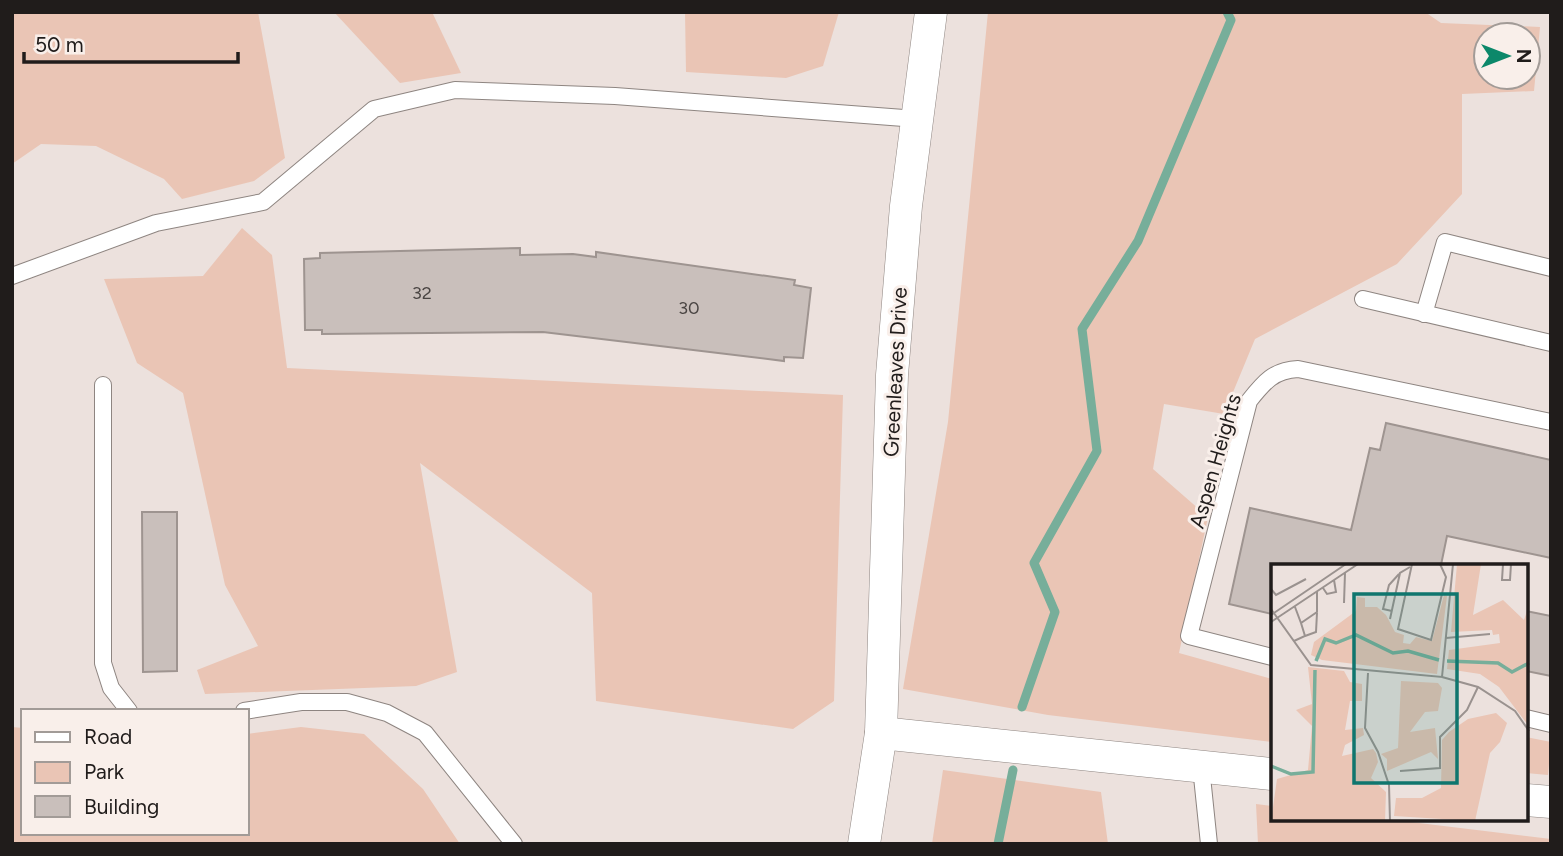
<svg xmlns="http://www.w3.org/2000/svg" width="1563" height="856" font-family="Figtree,sans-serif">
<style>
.green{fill:#eac5b5;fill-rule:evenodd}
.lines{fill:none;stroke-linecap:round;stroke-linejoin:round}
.stream{stroke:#77ae9a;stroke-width:9}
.building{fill:#c9bfbb;stroke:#9e9490;stroke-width:2}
.lane-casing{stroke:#8e8581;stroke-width:18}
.street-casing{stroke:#8e8581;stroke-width:33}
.lane{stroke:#fff;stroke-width:16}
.street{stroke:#fff;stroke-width:32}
.labels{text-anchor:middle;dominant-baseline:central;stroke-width:6;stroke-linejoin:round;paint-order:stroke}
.number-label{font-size:18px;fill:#4a4543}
.street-label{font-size:21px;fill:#201c1b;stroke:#f9efea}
.inset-river{fill:none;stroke:#77ae9a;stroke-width:3.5}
.inset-road{fill:none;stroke:#9a928f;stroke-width:2}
.view{fill:#0f766e;fill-opacity:0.15;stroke:#0f766e;stroke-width:3.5}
.inset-edge{fill:none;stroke:#201c1b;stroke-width:3.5}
</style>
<rect width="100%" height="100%" fill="#ece1dd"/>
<g class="green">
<polygon points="12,12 258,12 285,158 254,181 182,199 164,179 96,146 41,144 12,164"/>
<polygon points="334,12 432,12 461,73 400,83"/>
<polygon points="685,12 839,12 823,66 786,78 686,72"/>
<path d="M 988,12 L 1425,12 L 1441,23 L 1540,27 L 1534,91 L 1462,94 L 1462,194 L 1397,264 L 1255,339 L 1224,414 L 1164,404 L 1153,469 L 1208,517 L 1179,653 L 1272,679 L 1272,742 L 1048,715 L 903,689 L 948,422 ZM 1486,35 L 1528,35 L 1528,77 L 1486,77 Z"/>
<polygon points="242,228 272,255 287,368 843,395 834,701 793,729 596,701 592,593 420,463 457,672 416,686 205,694 197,670 258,646 225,585 183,393 137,363 104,279 203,276"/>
<polygon points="12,727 23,728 23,833 247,833 247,734 301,727 364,734 423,789 460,844 12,844"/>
<polygon points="1526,737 1551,742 1548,775 1526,773"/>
<polygon points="943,770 1101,792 1108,844 932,844"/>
<polygon points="1256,804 1272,806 1272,819 1386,819 1551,839 1551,844 1258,844"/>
</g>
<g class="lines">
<g class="stream">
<polyline points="1022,707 1055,612 1034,563 1097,451 1082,329 1138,241 1231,20 1227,12"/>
<polyline points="998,844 1013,770"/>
</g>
</g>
<g class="building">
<polygon points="520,248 520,255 573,254 596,257 596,252 795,280 794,285 811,288 803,358 784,357 784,361 543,332 322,334 322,330 305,330 304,259 320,258 320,253"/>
<polygon points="1386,423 1551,460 1551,558 1447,536 1441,565 1272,565 1272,614 1229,604 1250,508 1351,530 1370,448 1380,450"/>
<polygon points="142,512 177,512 177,671 143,672"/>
<polygon points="1526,611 1551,616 1551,676 1526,671"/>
</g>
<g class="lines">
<defs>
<g id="lane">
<polyline points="12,276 156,223 263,202 374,109 455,90 615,96 917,119"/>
<polyline points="1363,299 1551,343"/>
<polyline points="1424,314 1445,242 1551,268"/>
<polyline points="103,385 103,663 111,688 129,711"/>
<path d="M 1272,657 L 1189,636 L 1249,401 C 1264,382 1274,370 1298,369 L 1551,422"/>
<polyline points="244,711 301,702 347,702 387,713 425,733 514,844"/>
<polyline points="1526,718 1551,724"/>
<polyline points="1201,767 1209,844"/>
</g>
<g id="street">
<polyline points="931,12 906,206 892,375 881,733 1272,774"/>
<polyline points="1526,800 1551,802"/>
<polyline points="864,844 881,733"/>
</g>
</defs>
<use href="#lane" class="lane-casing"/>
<use href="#street" class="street-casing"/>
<use href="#lane" class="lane"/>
<use href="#street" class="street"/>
</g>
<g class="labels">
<g class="number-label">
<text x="422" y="293">32</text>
<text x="689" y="308">30</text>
</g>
<g class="street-label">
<text transform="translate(895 372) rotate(-87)">Greenleaves Drive</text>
<text transform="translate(1215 461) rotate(-74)">Aspen Heights</text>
</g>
</g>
<g transform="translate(1271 564)">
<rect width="257" height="257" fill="#ece1dd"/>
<path d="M 186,0 L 210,0 L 202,51 L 232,36 L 253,56 L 257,44 L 257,161 L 228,123 L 209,110 L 176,105 L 178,86 L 229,79 L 228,70 L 222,71 L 221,66 L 180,68 ZM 173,31 L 176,32 L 166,110 L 51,96 L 40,91 L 43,78 L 85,47 L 86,33 L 94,34 L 94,43 L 106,43 L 115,51 L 124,68 L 133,71 L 132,79 L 139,80 L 145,73 L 161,77 ZM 37,103 L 73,107 L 79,118 L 91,120 L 91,137 L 79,137 L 74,166 L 92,164 L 93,171 L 74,181 L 71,192 L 102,185 L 105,189 L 107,198 L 100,214 L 115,228 L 114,257 L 0,257 L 6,215 L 37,206 L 41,162 L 25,146 L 41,140 ZM 130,117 L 167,119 L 171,124 L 167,147 L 154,148 L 139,168 L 164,164 L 167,195 L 160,188 L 116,207 L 116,195 L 110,190 L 127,184 ZM 225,149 L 236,159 L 229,178 L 219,189 L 204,257 L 123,252 L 125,234 L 151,234 L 170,224 L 171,176 L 178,168 L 197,155 Z" fill="#eac5b5"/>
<path class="inset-river" d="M 45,97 L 54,75 L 65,79 L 85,71 L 122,89 L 137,87 L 168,96M 176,97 L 227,99 L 241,108 L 258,99M 0,202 L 20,210 L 42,208 L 44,106"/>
<path class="inset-road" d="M 141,0 L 127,65 L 160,76 L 175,13 L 169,0M 232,0 L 231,16 L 239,16 L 240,0M 52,24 L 56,30 L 65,28 L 63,16M 0,25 L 5,31 L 35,15M 73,39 L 74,9M 24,43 L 30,59 L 46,48 L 46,27M 0,45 L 40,101 L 171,113 L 182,0M 121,47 L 112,45 L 118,21 L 128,10M 0,51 L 75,0M 119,55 L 129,9 L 139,3M 0,58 L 87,0M 34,72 L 45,68 L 46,49M 175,74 L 219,70M 23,77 L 34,72 L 30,59M 97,109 L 94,164 L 107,188 L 118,221 L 119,257M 171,113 L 207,123 L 244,147 L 258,167M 129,207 L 169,204 L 169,173 L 196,146 L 207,123"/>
<path class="view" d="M 83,30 L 186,30 L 186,219 L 83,219 Z"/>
<rect width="257" height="257" class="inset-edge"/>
</g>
<rect width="1563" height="856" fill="none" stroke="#201c1b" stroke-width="28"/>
<rect x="21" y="709" width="228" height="126" fill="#f9efea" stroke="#a29b97" stroke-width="2"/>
<rect x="35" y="732" width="35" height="10" fill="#ffffff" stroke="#a29b97" stroke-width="2"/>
<text x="84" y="744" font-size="21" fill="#201c1b">Road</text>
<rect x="35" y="762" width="35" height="21" fill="#eac5b5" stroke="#a29b97" stroke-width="2"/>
<text x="84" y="779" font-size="21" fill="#201c1b">Park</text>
<rect x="35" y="796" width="35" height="21" fill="#c9bfbb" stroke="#a29b97" stroke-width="2"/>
<text x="84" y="814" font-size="21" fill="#201c1b">Building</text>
<g transform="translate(1507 56) rotate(90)"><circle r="33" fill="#f9efea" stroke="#a29b97" stroke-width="2"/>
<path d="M0-5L12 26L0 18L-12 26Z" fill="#0c886a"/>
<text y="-10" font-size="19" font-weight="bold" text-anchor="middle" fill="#201c1b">N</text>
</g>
<path d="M24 52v10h214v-10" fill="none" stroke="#201c1b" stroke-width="3.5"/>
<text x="35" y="52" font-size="21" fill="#201c1b" stroke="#f9efea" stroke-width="5" paint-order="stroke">50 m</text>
</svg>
